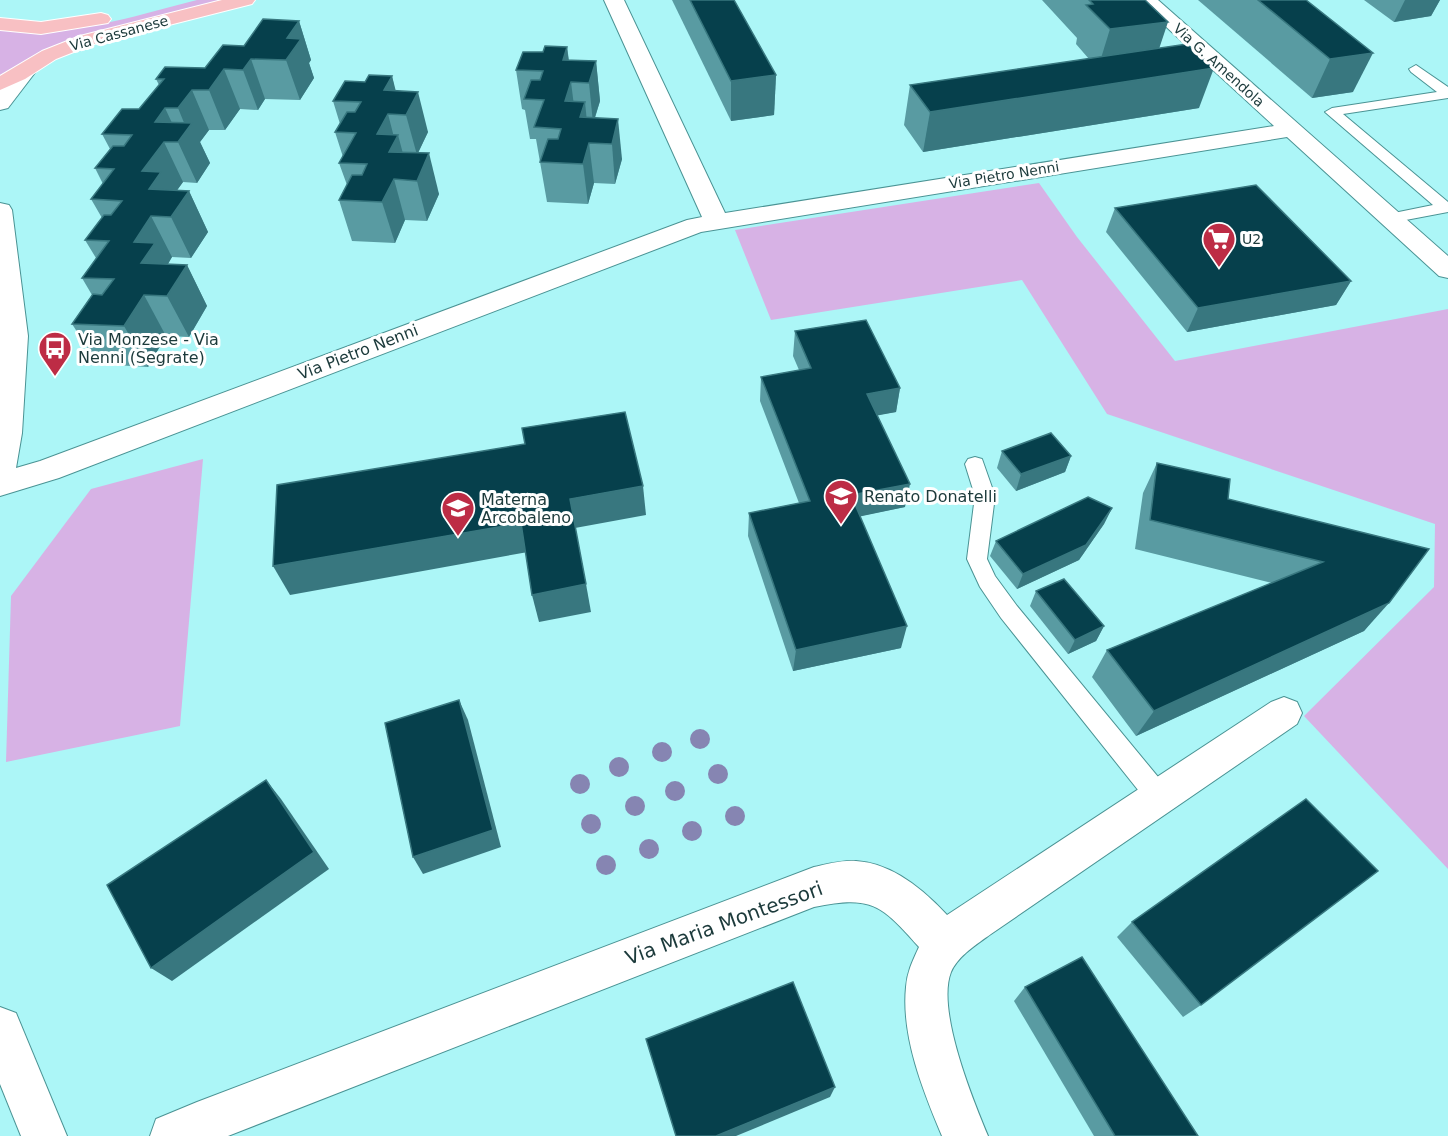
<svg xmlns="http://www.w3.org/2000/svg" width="1448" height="1136" font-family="'DejaVu Sans',sans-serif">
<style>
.green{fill:#d7b2e5}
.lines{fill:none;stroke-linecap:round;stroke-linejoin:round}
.lane-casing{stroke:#4a9394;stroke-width:2}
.street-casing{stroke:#4a9394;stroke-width:2}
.primary-casing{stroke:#fff;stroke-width:2}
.lane{fill:#fff;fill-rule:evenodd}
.street{fill:#fff;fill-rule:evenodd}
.primary{fill:#f8c0c3;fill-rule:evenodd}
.tree{fill:#8685b2}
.wall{fill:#599ba2}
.shaded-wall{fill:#38777f}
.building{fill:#06404c;stroke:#38777f;stroke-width:1.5}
.labels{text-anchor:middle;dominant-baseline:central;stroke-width:6;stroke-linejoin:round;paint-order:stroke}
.far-street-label{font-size:14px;fill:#1c3a3b;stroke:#fff}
.far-poi-label{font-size:14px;fill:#1c3a3b;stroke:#fff;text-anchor:start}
.poi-label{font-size:16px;fill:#1c3a3b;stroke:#fff;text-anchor:start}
.street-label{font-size:16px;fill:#1c3a3b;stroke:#fff}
.near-street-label{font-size:20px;fill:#1c3a3b;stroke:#fff}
</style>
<rect width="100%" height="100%" fill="#acf6f7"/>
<g class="green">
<path d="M 197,0 L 235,0 L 75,40 L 0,76 L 0,30 C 69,38 130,17 197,0 Z"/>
<polygon points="1039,183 1077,237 1175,361 1448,309 1448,869 1304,716 1434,587 1435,524 1107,414 1022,280 771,320 735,230"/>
<polygon points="203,459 180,726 6,762 11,596 91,489"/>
</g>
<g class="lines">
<defs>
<g id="lane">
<polygon points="1416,65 1448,87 1448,98 1343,114 1448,202 1448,212 1390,223 1382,218 1384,215 1433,205 1325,112 1332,108 1437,92 1411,72 1409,69"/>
<polygon points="975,457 982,459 995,496 987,559 995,576 1017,606 1168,789 1171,797 1168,805 1159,808 1150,805 1001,618 980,587 967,559 975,496 965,464 968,459"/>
</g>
<g id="street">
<polygon points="604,0 624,0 725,213 1274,126 1137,0 1158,0 1448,256 1448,278 1439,276 1287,137 701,232 59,478 0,496 0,203 9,205 12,210 28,336 22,433 16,468 40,461 687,220 702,217"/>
<polygon points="27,64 34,66 37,70 8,108 0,110 0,89 20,66"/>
<path d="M 1284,697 L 1297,702 L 1302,713 L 1297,724 L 991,934 C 977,944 958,956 951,972 C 936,1010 973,1100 988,1136 L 942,1136 C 923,1091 901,1036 906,987 C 907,972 913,960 919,947 C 881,904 871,895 814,907 L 228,1136 L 150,1136 L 156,1119 L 197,1102 L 814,867 C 828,864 842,860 856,861 C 892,863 924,890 947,915 L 1271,702 Z"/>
<polygon points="0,1007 16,1013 67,1136 21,1136 0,1084"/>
</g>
<g id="primary">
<polygon points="222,0 255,0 252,4 94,44 56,59 25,79 0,90 0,76 42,51 80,36"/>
<polygon points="101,13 108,15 111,19 108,23 41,34 0,30 0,18 41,22"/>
</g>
</defs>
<use href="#lane" class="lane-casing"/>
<use href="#street" class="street-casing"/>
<use href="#primary" class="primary-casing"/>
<use href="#lane" class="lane"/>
<use href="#street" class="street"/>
<use href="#primary" class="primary"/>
</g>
<g class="tree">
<circle cx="700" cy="739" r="10"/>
<circle cx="662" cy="752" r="10"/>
<circle cx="619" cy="767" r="10"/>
<circle cx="718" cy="774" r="10"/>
<circle cx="580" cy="784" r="10"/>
<circle cx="675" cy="791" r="10"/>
<circle cx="635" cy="806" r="10"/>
<circle cx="735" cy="816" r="10"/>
<circle cx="591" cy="824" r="10"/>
<circle cx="692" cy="831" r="10"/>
<circle cx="649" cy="849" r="10"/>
<circle cx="606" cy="865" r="10"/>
</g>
<g class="wall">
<polygon points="672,0 734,0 776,75 774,115 731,121"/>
<polygon points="1042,0 1145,0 1159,48 1199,108 923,152 904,125 910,85 1089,59 1076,44 1077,38"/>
<polygon points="1198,0 1306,0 1353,92 1312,98"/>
<polygon points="1364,0 1440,0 1431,16 1394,22"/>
<polygon points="299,21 311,60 309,63 314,78 300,100 265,99 258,110 240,109 225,130 209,130 200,142 210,163 197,183 183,182 177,190 189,191 208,232 191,258 172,257 167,264 187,265 207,306 189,337 166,336 148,367 98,364 72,324 92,295 82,278 96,258 85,240 102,218 91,199 103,184 95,168 110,149 102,134 139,109 159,85 156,79 205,68 244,46"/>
<polygon points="567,47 569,60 596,61 600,101 595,118 622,159 615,184 594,183 588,204 547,202 536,139 530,139 525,110 522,109 516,70 543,52"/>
<polygon points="392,76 395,91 428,132 418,153 439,194 427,221 405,220 395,243 352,241 339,200 347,185 339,163 343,157 335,132 340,124 333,101 365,82"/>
<polygon points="1115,208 1351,281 1336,305 1187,332 1106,232"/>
<polygon points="795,331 900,388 896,412 877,415 905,507 860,516 901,648 793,671 748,536 749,513 799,503 760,401 761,377 799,370 793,356"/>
<polygon points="1002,451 1071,456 1065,472 1016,491 997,468"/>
<polygon points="1157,463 1228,499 1429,549 1364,631 1136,736 1092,677 1107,650 1272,583 1135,549 1143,493"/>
<polygon points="1112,508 1104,524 1079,560 1017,589 990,556 996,541"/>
<polygon points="1036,591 1104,626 1096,641 1068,654 1030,606"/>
<polygon points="1132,922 1201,1005 1183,1017 1117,937"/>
<polygon points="1025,987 1198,1136 1094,1136 1014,1001"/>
</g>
<g class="shaded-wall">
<polygon points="1405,0 1440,0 1431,16 1394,22"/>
<polygon points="299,21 311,60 309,63 314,78 300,100 286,60 287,38"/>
<polygon points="1168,22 1155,61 1098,68 1110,29"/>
<polygon points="567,47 571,82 576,122 565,101 563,60"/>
<polygon points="1373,53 1353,92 1312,98 1330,59"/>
<polygon points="251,59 265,99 258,110 243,70"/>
<polygon points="596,61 600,101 593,123 589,83"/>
<polygon points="1214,68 1199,108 923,152 930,112"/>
<polygon points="224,69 240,109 225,130 209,90"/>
<polygon points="776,75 774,115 731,121 731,81"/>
<polygon points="392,76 402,115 384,90"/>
<polygon points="192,90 209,130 200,142 210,163 197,183 178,142 155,122 165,108 180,140 187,130 178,108"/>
<polygon points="418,92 428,132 417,155 406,115"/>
<polygon points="585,102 589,142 580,117"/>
<polygon points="388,114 395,141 398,135 409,176 389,175 377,134"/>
<polygon points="618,119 622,159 615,184 612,144"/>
<polygon points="164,142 183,182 173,196 189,191 208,232 191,258 171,217 163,217 142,171"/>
<polygon points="589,143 594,183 588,204 583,164"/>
<polygon points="429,153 439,194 427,221 417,181"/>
<polygon points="394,179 405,220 395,243 382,202"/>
<polygon points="151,216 172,257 167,266 187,265 207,306 189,337 167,296 141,263 134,242"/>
<polygon points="1351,281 1336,305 1187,332 1198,308"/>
<polygon points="144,295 166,336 148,367 124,326"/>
<polygon points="900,388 896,412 864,418 867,394"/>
<polygon points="1071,456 1065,472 1016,491 1021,474"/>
<polygon points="910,484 905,507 848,519 851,495"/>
<polygon points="643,486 646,515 575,528 570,499"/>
<polygon points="1112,508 1104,524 1079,560 1017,589 1023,574"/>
<polygon points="521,523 528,552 290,595 273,566"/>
<polygon points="586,584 591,612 539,622 532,595"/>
<polygon points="1389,603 1364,631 1136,736 1154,711"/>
<polygon points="907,626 901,648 793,671 796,650"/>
<polygon points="1104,626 1096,641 1068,654 1075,640"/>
<polygon points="459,700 468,720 501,847 423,874 413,857"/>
<polygon points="266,780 281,799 329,869 172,981 151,968"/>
<polygon points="835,1087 830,1097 736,1136 716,1136"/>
</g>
<g class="building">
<polygon points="690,0 734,0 776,75 731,81"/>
<polygon points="1089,0 1145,0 1168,22 1110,29 1086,5 1093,4"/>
<polygon points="1258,0 1306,0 1373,53 1330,59"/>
<polygon points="263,19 299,21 287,38 301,39 286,60 251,59 243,70 224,69 209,90 192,90 178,108 165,108 155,122 192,123 178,142 164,142 142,171 161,172 149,189 189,191 171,217 151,216 134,242 155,243 141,263 187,265 167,296 144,295 124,326 72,324 93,294 102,295 114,279 82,278 109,241 85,240 104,215 111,215 122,201 91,199 114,169 95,168 113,146 124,146 132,135 102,134 122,109 139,109 164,79 156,79 165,67 205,68 223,45 244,46"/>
<polygon points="1187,44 1214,68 930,112 910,85"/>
<polygon points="545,46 567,47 563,60 596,61 589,83 571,82 565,101 585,102 580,117 618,119 612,144 589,143 583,164 540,162 548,139 558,139 561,129 534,127 544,100 524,99 531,80 540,80 543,71 516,70 523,52 543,52"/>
<polygon points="369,75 392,76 384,90 418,92 406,115 388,114 377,134 398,135 389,152 429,153 417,181 394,179 382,202 339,200 352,175 362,175 367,164 339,163 356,133 335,132 347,112 355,112 361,102 333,101 345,81 365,82"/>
<polygon points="1256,185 1351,281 1198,308 1115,208"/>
<polygon points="866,320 900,388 867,394 910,484 851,495 907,626 796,650 749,513 810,501 761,377 811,368 795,331"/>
<polygon points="625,412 643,486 570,499 586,584 532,595 521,523 273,566 277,485 525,444 522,428"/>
<polygon points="1051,433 1071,456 1021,474 1002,451"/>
<polygon points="1157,463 1230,479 1228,499 1429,549 1389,603 1154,711 1107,650 1323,562 1150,520"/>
<polygon points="1088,497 1112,508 1086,545 1023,574 996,541"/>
<polygon points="1064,579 1104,626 1075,640 1036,591"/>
<polygon points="459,700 493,830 413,857 385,723"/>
<polygon points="266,780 314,852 151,968 107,885"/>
<polygon points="1306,799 1378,871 1201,1005 1132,922"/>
<polygon points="1082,957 1198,1136 1115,1136 1025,987"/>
<polygon points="793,982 835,1087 716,1136 676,1136 646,1039"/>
</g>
<defs>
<symbol id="supermarket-pin" viewBox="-11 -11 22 30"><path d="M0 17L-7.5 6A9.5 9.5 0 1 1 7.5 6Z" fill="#bd2c45" stroke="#fff"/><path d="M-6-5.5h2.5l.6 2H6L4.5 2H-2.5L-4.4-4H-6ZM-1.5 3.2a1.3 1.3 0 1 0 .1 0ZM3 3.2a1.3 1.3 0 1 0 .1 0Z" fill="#fff"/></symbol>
<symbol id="bus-pin" viewBox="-11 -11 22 30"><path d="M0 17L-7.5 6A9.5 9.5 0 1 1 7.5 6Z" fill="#bd2c45" stroke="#fff"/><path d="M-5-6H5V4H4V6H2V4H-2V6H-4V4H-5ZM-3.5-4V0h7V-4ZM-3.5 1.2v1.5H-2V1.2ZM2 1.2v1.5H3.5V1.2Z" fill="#fff"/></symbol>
<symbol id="school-pin" viewBox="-11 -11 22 30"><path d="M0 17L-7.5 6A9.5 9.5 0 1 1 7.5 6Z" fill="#bd2c45" stroke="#fff"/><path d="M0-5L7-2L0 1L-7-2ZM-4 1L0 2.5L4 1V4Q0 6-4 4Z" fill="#fff"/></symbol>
</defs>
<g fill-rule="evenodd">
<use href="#supermarket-pin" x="1200" y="220" width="38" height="52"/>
<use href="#bus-pin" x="36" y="329" width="38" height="52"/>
<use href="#school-pin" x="822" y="477" width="38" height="52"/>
<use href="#school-pin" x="439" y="489" width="38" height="52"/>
</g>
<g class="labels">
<g class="far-street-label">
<text transform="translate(119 33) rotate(-15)">Via Cassanese</text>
<text transform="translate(1219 65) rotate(42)">Via G. Amendola</text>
<text transform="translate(1004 175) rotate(-9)">Via Pietro Nenni</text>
</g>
<g class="far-poi-label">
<text x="1242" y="239">U2</text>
</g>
<g class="poi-label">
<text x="78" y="339">Via Monzese - Via<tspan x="78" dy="18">Nenni (Segrate)</tspan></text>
<text x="864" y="496">Renato Donatelli</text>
<text x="481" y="499">Materna<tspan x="481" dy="18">Arcobaleno</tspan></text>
</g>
<g class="street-label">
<text transform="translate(358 352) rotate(-21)">Via Pietro Nenni</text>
</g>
<g class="near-street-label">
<text transform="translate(724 923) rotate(-20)">Via Maria Montessori</text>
</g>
</g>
</svg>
